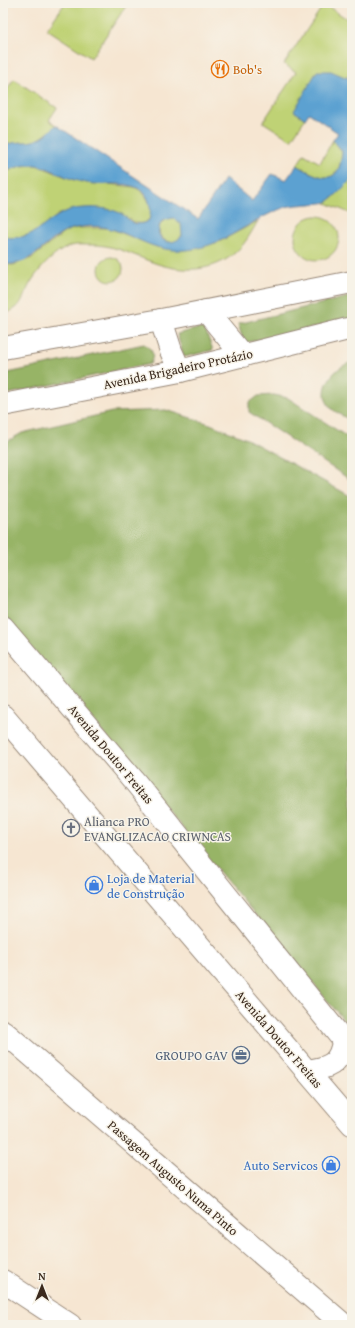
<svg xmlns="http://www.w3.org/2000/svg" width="355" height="1328" font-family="'Gentium Book Plus',serif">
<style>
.green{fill:#bfd275;stroke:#7d7e4a}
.forest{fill:#97b466;stroke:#696f42}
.water{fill:#5ca1d1;stroke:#4c6678;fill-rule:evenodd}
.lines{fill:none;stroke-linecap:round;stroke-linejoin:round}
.minor-casing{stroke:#988878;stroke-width:24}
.secondary-casing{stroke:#988878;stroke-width:24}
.minor{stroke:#fff;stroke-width:22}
.secondary{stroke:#fff;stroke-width:22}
.labels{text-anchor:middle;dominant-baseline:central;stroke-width:3;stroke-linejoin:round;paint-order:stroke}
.food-label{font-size:13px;fill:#c56008;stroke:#f7f3e8;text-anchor:start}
.street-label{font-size:13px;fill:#3b2a1e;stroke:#f7f3e8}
.worship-label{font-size:13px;fill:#5b616d;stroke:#f7f3e8;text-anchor:start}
.shop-label{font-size:13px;fill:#366cbe;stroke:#f7f3e8;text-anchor:start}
.service-label{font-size:13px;fill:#4e5e75;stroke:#f7f3e8;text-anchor:end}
</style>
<rect width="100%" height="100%" fill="#f7f3e8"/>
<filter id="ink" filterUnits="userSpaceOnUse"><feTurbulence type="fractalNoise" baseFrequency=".025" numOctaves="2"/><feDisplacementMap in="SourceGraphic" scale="8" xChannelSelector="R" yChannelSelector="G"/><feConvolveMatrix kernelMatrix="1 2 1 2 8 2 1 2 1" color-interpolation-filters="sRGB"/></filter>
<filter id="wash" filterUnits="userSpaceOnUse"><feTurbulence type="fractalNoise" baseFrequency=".012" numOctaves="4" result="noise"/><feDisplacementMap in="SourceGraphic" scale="16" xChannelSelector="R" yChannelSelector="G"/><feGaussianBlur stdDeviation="0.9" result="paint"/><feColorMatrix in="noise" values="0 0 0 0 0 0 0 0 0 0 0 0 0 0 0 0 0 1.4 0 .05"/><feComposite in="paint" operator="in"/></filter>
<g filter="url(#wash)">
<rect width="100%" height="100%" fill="#f6e6d2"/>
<g class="green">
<polygon points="65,3 128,3 91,58 47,29"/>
<polygon points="324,4 352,22 352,80 347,76 294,111 305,119 291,140 263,122 296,72 284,64"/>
<path d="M 14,79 L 57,108 L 49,120 L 56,125 C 34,149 29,138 3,145 L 3,95 Z"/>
<path d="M 333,140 L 342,151 C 340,188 320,179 297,165 L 304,154 L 320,163 Z"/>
<path d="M 36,165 L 74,180 L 134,187 C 147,193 154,206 149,220 C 141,225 136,224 130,219 L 59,214 C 40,229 29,241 3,237 L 3,173 L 20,166 Z"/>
<polygon points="352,179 352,214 326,203"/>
<circle cx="317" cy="238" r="22"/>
<circle cx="171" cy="230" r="12"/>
<path d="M 258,221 C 252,231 246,243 237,251 C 214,273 181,273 152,262 C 130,254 113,244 89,245 C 83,245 74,244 68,247 C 54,253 39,269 31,282 C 26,290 23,302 16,308 C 12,311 7,313 3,316 L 3,264 L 13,265 L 32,258 L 66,231 L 77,228 L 109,228 L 157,247 L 217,243 Z"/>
<circle cx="111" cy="269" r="12"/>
</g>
<g class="forest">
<polygon points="352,296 352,319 244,343 238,324"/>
<polygon points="204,327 213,350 184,357 177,334"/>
<path d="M 144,344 C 153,350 155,354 150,364 L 3,395 L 3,374 Z"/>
<path d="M 352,362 L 352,422 C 346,417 336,413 331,408 C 315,390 334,367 352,362 Z"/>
<polygon points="274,395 288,398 352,440 352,481 249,412 249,403 258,396"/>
<polygon points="166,410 210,424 247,439 352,497 352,1030 3,614 3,444 22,433 112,412"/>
</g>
<path class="water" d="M 317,71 L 331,71 L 352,80 L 352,179 C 344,186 337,196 327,202 C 323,204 296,204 286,207 C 245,221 218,254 172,250 C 138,247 116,219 76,228 C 48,234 35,268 3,264 L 3,237 C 42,243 48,209 83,208 C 96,207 111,208 122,214 C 126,217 130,221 134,223 C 139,225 145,223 149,220 C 152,211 150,196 141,190 C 127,181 111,185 96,184 C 89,184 81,182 75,180 C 63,177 47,166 35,165 C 24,164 13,168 3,173 L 3,145 C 29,138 34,149 56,125 L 198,219 L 225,179 L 252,201 L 272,174 L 286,180 L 297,165 C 320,179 340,188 342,151 L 333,140 L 338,133 L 309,113 L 305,119 L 294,111 ZM 173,218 L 181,224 L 182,236 C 169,250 151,237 162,221 Z"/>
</g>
<g filter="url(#ink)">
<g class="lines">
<defs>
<g id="minor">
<polyline points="3,1031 344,1325"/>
<polyline points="3,1281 70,1325"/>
</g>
<g id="secondary">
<polyline points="206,311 243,356"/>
<polyline points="161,320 171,351 180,371"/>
<polyline points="3,348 161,320 352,282"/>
<polyline points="3,405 180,371 352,328"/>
<polyline points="3,627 136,783 352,1051"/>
<polyline points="3,716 352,1124"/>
<path d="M 306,1071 C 328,1068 340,1065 343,1041"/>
</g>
</defs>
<use href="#minor" class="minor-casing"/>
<use href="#secondary" class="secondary-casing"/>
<use href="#minor" class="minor"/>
<use href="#secondary" class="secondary"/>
</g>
</g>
<defs>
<symbol id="restaurant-ring" viewBox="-11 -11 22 22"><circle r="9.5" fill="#f7f3e8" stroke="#e8710a" stroke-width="1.5"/><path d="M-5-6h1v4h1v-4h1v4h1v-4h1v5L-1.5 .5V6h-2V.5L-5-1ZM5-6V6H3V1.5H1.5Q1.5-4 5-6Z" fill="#e8710a"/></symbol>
<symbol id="church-ring" viewBox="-11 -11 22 22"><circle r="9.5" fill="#f7f3e8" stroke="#6b7280" stroke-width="1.5"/><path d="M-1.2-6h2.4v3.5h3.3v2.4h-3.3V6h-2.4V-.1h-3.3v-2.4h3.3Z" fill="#6b7280"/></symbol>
<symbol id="shop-ring" viewBox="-11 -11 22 22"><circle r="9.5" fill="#f7f3e8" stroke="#3f7fe0" stroke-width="1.5"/><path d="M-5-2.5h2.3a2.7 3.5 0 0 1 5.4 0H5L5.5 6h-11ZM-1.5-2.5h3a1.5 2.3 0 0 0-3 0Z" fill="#3f7fe0"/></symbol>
<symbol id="office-ring" viewBox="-11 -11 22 22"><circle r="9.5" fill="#f7f3e8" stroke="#5c6f8a" stroke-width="1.5"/><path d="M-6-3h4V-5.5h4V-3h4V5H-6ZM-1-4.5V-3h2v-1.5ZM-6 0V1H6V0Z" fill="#5c6f8a"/></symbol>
</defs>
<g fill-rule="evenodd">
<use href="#restaurant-ring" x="210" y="59" width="20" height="20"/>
<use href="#church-ring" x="61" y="818" width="20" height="20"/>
<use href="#shop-ring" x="84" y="875" width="20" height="20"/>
<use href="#office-ring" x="231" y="1045" width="20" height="20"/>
<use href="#shop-ring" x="321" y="1155" width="20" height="20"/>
</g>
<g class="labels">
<g class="food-label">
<text x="233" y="69">Bob's</text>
</g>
<g class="street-label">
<text transform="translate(178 369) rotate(-12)">Avenida Brigadeiro Protázio</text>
<text transform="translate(111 754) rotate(50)">Avenida Doutor Freitas</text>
<text transform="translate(279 1039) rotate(49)">Avenida Doutor Freitas</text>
<text transform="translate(173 1178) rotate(41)">Passagem Augusto Numa Pinto</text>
</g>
<g class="worship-label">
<text x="84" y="821">Alianca PRO<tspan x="84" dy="15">EVANGLIZACAO CRIWNCAS</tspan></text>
</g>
<g class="shop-label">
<text x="107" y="878">Loja de Material<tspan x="107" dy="15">de Construção</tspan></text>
<text x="318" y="1165" text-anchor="end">Auto Servicos</text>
</g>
<g class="service-label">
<text x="228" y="1055">GROUPO GAV</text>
</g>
</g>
<rect width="355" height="1328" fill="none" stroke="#f7f3e8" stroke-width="16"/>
<g transform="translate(42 1286)" stroke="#f7f3e8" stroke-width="3" paint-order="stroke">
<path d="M0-3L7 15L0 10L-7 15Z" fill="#3b2a1e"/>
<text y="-6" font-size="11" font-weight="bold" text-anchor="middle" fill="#3b2a1e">N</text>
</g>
</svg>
